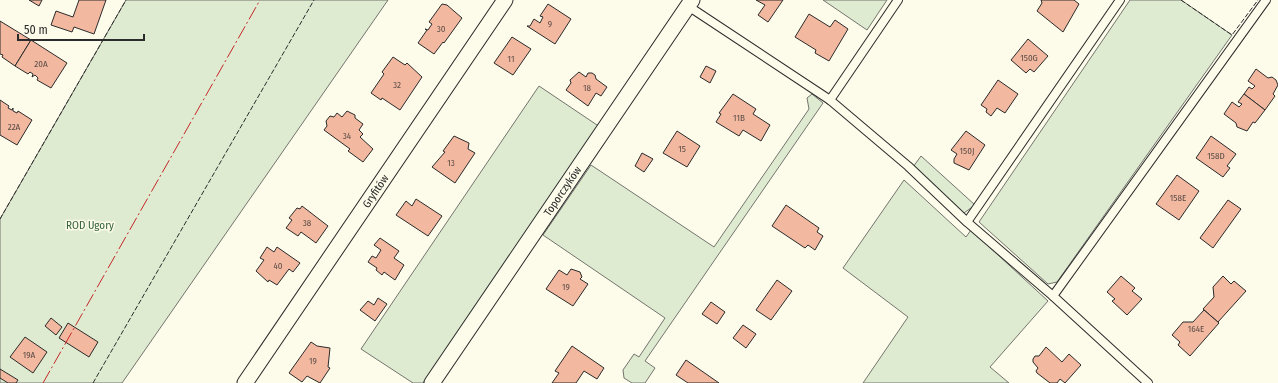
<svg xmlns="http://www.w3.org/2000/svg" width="1278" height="383" font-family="'Fira Sans Condensed',sans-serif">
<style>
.green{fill:#deebd1;stroke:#74746e}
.building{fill:#f2b8a0;stroke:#2b2b2b}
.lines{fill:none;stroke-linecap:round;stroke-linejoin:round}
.lane-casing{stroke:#2b2b2b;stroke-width:10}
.street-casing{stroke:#2b2b2b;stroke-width:17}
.lane{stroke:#fdfbea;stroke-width:8}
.street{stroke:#fdfbea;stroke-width:15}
.fence{stroke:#2b2b2b;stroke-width:1;stroke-dasharray:5 2;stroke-linecap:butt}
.power{stroke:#c62828;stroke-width:1;stroke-dasharray:14 3 2 3;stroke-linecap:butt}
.labels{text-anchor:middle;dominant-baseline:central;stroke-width:3;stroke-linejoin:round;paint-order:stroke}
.number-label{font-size:9px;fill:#5d4e48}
.street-label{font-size:11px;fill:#2b2b2b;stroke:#fdfbea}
.park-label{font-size:11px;fill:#34623c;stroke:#fdfbea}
</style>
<rect width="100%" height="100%" fill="#fdfbea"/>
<g class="green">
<polygon points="126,0 388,0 122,383 0,383 0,219"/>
<polygon points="823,0 887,0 867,30"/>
<polygon points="1130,0 1181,0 1232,35 1057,282 1048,284 979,222"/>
<polygon points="539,86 600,127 423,383 413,383 361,349"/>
<polygon points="812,94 823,103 645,361 655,368 645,383 632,383 624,378 623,370 634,354 639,357 665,318 543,235 591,165 714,247 809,109 807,98"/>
<polygon points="921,156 975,205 964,213 961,211 913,167"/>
<polygon points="904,180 966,237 971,230 1048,301 990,367 1009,383 863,383 908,317 843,268"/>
</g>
<g class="building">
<polygon points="29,0 42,0 39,6"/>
<polygon points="79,0 106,0 94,34 74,27 72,32 51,25 56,11 73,17"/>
<polygon points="756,0 783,0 768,22 758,15 765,5"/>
<polygon points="1041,0 1074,0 1079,4 1063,32 1037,11 1042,3"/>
<polygon points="442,4 447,5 462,18 444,43 443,42 434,54 418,43 427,30 425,29 428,30 432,24 429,22"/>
<polygon points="548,4 571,19 555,44 527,26 530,26 534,19 540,23 543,17 540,16"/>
<polygon points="809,14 830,27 835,20 848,29 829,61 815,53 816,50 795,37"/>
<polygon points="0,21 31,40 15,66 2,57 3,55 0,54"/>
<polygon points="512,37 531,49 513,75 494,63"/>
<polygon points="1028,39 1048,56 1034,72 1030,69 1026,73 1011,60"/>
<polygon points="31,40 67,63 51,88 37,80 38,78 35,75 32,77 33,74 30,72 28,74 15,66"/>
<polygon points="393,57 405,65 407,63 422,77 400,110 382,98 381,100 371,93 384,74 382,72"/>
<polygon points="706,66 716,71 710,83 700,77"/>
<polygon points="1256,69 1268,78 1272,77 1276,80 1278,85 1273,94 1275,96 1265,110 1244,94 1249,87 1252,89 1255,86 1248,81"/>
<polygon points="579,72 586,77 588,73 592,73 595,75 596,79 607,87 601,96 596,93 588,106 566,90 571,83 570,80"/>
<polygon points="998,80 1018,94 1005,113 997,108 991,116 986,112 987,109 981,105"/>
<polygon points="733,94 756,109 753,114 770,125 761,141 743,130 739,136 716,122 721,114 719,113"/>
<polygon points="1244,94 1265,110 1255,123 1253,122 1247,131 1237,127 1236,123 1224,114 1232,102 1239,107 1242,104 1238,102"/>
<polygon points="0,100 9,106 8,108 12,110 13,108 13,111 17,113 18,111 32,120 17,145 0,135"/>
<polygon points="347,111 355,115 355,118 363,124 359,130 363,134 360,137 373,149 363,162 348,151 350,149 324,130 327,126 326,121 330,116 334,117 337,113 342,117"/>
<polygon points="677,131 700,146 687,167 663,153"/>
<polygon points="966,131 985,145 969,170 954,163 954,159 957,154 951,150"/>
<polygon points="454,136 469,143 468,149 475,153 455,183 432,167 445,152 443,151"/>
<polygon points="1211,136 1236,154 1227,166 1230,168 1223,177 1196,158"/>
<polygon points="642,153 653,159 644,172 635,166"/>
<polygon points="1177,175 1199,191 1179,220 1156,204"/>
<polygon points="416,199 442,216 428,236 396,215 406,201 412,206"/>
<polygon points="1228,200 1241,209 1213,248 1200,238"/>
<polygon points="786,205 819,228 817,232 823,236 815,250 808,245 805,248 772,226"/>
<polygon points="302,206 328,226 316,243 301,232 298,236 286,228 292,220 289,218 297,208 300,209"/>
<polygon points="380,238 399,251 394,258 404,265 395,280 384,272 382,275 376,270 377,268 368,262 372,256 376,258 381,250 374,245"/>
<polygon points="267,247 274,252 277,247 300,263 293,272 289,269 277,285 269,280 268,282 256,271 264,260 260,258"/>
<polygon points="571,269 580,272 582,277 580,279 588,284 573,306 546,289 559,270 567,275"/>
<polygon points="1121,276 1135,288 1132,291 1142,299 1127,315 1112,301 1115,299 1107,292"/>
<polygon points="1223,276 1231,284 1234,281 1246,291 1218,322 1203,309 1214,297 1213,287"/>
<polygon points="777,280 792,291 771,320 756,310"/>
<polygon points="378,298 387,304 375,321 360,310 368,301 374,305"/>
<polygon points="711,302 725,312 717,324 702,314"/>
<polygon points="1204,310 1219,323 1190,356 1178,345 1180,342 1172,335 1183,322 1193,322"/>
<polygon points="51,318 62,327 56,335 45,326"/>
<polygon points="68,323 98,342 89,357 59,338"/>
<polygon points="743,325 756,334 746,348 733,338"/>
<polygon points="25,337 47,352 33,373 10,357"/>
<polygon points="311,342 317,346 330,348 328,367 330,368 320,383 307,376 302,382 289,373"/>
<polygon points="572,346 604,368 597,379 584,371 576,383 552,383 559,373 555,371"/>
<polygon points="1046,347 1062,362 1069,354 1081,365 1065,383 1060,379 1057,383 1050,383 1037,373 1036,371 1038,368 1033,362 1033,359 1035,356 1039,356"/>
<polygon points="686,360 719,383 688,383 676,375"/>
<polygon points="0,369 18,380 16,383 8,383 0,378"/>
</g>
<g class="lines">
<defs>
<g id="lane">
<polyline points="688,6 830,100 908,166 967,222 1053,296 1148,383"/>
<polyline points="830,100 898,0"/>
<polyline points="967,222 1120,0"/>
<polyline points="1053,296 1266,0"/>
</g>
<g id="street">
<path id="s1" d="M 245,383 L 505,0"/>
<path id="s2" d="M 432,383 L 692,0"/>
</g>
</defs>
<use href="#lane" class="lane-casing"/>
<use href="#street" class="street-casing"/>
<use href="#lane" class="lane"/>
<use href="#street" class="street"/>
<g class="fence">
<polyline points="1181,0 1232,35 1258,0"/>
<polyline points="0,219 126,0"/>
<polyline points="93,383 314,0"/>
</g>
<polyline class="power" points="43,383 260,0"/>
</g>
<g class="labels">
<g class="number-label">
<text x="550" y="24">9</text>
<text x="441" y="29">30</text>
<text x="1029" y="58">150G</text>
<text x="511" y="59">11</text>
<text x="41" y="64">20A</text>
<text x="397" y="85">32</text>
<text x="587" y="88">18</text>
<text x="739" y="118">11B</text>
<text x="14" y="127">22A</text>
<text x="347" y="136">34</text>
<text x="682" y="149">15</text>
<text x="967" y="151">150J</text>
<text x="1216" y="156">158D</text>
<text x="451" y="163">13</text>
<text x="1178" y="198">158E</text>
<text x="307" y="223">38</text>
<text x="278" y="266">40</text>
<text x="566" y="287">19</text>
<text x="1196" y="329">164E</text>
<text x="29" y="355">19A</text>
<text x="313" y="361">19</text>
</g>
<g class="street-label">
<text stroke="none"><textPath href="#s1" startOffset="232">Gryfitów</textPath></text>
<text stroke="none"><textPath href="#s2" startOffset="232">Toporczyków</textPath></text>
</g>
<g class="park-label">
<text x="90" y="225">ROD Ugory</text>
</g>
</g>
<path d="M18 34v6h126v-6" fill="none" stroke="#2b2b2b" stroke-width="2"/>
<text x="24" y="34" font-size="12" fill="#2b2b2b" stroke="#fdfbea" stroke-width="3" paint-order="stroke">50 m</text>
</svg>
